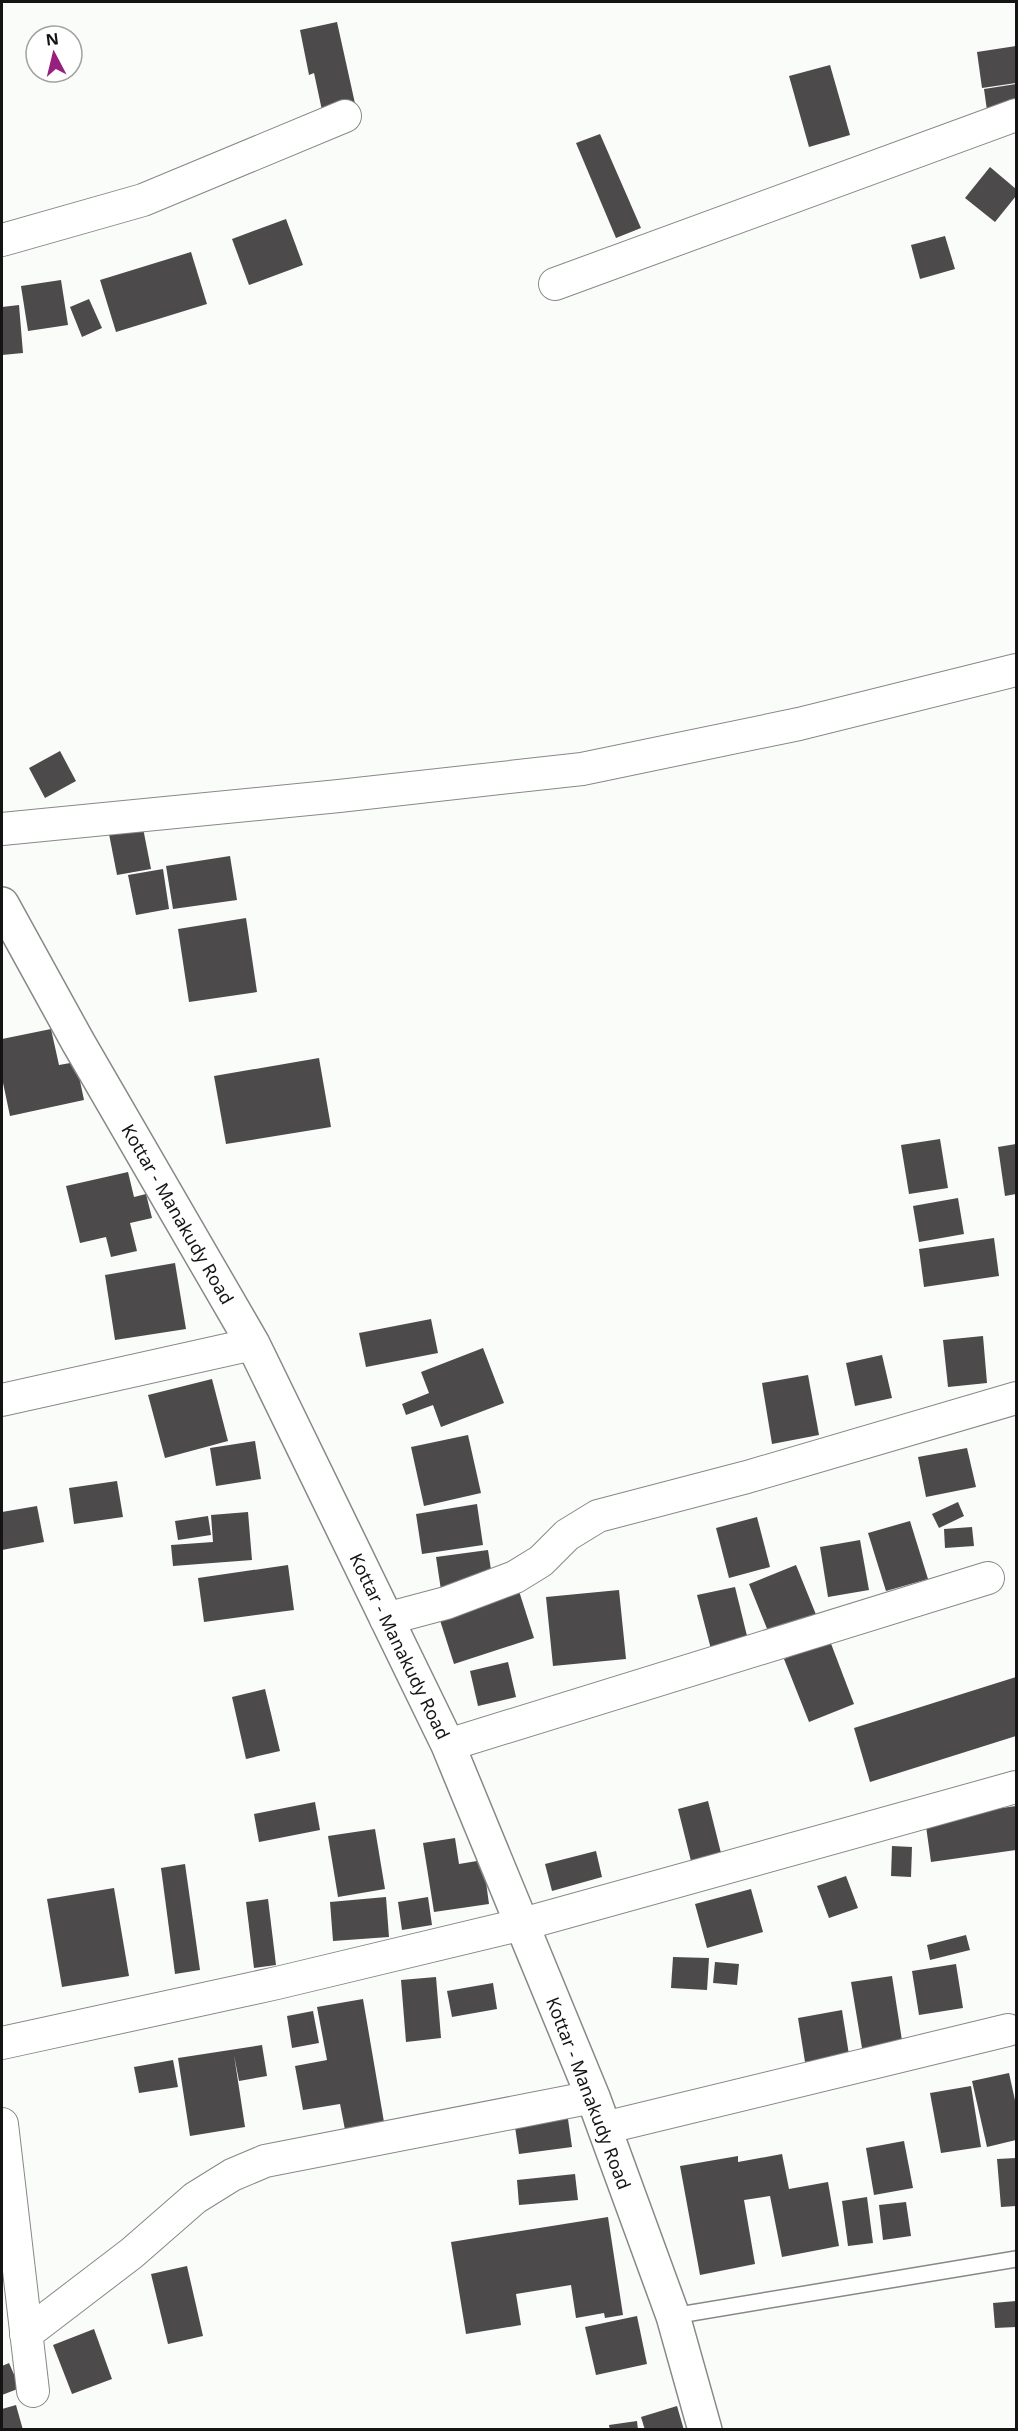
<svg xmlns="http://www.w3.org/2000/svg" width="1018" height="2431" font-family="'Noto Sans',sans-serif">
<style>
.building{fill:#4c4a4b}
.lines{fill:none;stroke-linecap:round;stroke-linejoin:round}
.lane-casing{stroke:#868986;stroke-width:18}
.street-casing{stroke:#868986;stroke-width:34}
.secondary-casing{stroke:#868986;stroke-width:36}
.lane{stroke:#fff;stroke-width:15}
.street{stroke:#fff;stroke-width:32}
.secondary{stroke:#fff;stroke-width:33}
.labels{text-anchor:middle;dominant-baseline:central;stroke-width:6;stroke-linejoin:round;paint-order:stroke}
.street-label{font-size:18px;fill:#131413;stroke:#fff}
</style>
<rect width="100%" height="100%" fill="#fafcfa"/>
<g class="building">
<polygon points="337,22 356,108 323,115 314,73 309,75 300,30"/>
<polygon points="1016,46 1016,83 982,88 977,52"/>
<polygon points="830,65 850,135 809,147 789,76"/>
<polygon points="1016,84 1016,121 989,125 984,89"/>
<polygon points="600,134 641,228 616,238 576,143"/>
<polygon points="990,167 1016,189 1016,196 995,222 965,198"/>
<polygon points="286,219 303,265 249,285 232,239"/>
<polygon points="945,236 955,269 920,279 911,245"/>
<polygon points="191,252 207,304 116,332 100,280"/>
<polygon points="61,280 68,325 28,331 21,286"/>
<polygon points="89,299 102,328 82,337 70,307"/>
<polygon points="19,305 23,353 2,355 2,307"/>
<polygon points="60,751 76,781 45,798 29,768"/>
<polygon points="143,828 151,869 117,875 109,834"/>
<polygon points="230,856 237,900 173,909 166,866"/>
<polygon points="163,869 169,909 136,915 128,875"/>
<polygon points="246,918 257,992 189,1002 178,929"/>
<polygon points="51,1029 59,1065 76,1062 84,1100 10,1116 2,1078 2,1039"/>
<polygon points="319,1058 331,1127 226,1144 214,1076"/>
<polygon points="940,1139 948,1188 909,1194 901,1145"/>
<polygon points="1016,1144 1016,1194 1005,1196 998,1147"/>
<polygon points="128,1172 134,1197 146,1194 152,1218 130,1223 137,1251 111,1257 106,1237 80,1243 66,1186"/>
<polygon points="958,1198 964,1234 919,1242 913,1206"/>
<polygon points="994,1238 999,1276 924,1287 919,1249"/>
<polygon points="175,1263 186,1329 115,1340 105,1275"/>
<polygon points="431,1319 438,1353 366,1367 359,1333"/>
<polygon points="983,1336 987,1383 948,1387 943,1340"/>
<polygon points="483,1348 504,1403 441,1427 433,1405 406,1415 402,1404 429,1393 421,1372"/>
<polygon points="882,1355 892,1398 855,1406 846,1363"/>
<polygon points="808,1375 819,1435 772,1444 762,1383"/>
<polygon points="212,1379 228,1441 165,1458 148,1395"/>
<polygon points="468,1435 481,1493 424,1506 411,1447"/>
<polygon points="255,1441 261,1479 216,1486 210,1448"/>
<polygon points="967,1448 976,1487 926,1497 918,1457"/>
<polygon points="117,1481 123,1517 74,1524 69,1488"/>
<polygon points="958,1502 964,1516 939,1528 932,1514"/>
<polygon points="477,1504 483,1545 422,1554 416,1514"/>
<polygon points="37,1506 44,1542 2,1550 2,1512"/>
<polygon points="248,1512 252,1560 173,1566 171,1545 213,1542 211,1515"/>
<polygon points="208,1516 211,1535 178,1540 175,1521"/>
<polygon points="757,1517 770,1567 729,1578 716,1528"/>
<polygon points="910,1521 928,1579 886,1591 868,1533"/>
<polygon points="972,1527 974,1546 945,1548 944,1529"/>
<polygon points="860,1540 869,1590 828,1597 820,1547"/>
<polygon points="488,1550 493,1583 441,1590 436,1557"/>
<polygon points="288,1565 294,1610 204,1622 198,1578"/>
<polygon points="796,1565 819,1622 772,1641 749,1584"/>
<polygon points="735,1587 749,1644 712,1653 697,1595"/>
<polygon points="518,1588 534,1638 454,1664 438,1614"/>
<polygon points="619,1590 626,1659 553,1666 546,1597"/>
<polygon points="830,1641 854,1704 809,1722 784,1659"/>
<polygon points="508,1662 516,1697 478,1706 470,1671"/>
<polygon points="1016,1677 1016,1736 870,1782 854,1728"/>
<polygon points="265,1689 280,1751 246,1759 232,1697"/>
<polygon points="708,1801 722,1857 692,1865 678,1809"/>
<polygon points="315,1802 320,1830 259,1842 254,1814"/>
<polygon points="1016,1806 1016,1850 931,1862 925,1819"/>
<polygon points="375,1829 385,1889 338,1897 328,1836"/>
<polygon points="455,1838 459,1864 483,1860 489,1904 434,1912 423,1843"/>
<polygon points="892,1846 912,1847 911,1877 891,1876"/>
<polygon points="596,1851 602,1877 552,1891 545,1864"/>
<polygon points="185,1864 200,1970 175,1974 161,1868"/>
<polygon points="846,1876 858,1908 829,1918 817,1886"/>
<polygon points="114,1888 129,1976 62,1987 47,1899"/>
<polygon points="751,1889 763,1932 707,1948 695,1904"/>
<polygon points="386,1897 389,1937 333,1941 330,1902"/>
<polygon points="428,1897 432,1925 402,1930 398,1902"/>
<polygon points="268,1899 276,1965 254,1968 246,1902"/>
<polygon points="966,1935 970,1950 930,1960 927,1945"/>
<polygon points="673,1957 709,1958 707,1990 671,1988"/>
<polygon points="715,1962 739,1964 737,1985 713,1983"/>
<polygon points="956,1964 963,2008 919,2015 912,1971"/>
<polygon points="892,1976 903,2047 863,2054 851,1982"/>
<polygon points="436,1977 441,2038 406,2042 401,1980"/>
<polygon points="493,1983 497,2009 452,2017 447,1991"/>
<polygon points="363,1999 385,2128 346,2135 340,2104 303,2110 295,2066 327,2060 317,2007"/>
<polygon points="842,2010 849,2055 805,2062 798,2018"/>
<polygon points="313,2011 319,2043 292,2048 287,2016"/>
<polygon points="262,2045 267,2076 239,2081 234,2055 245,2127 190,2136 178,2058"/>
<polygon points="173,2060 178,2087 139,2093 134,2067"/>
<polygon points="1009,2073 1016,2105 1016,2140 987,2147 972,2081"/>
<polygon points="971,2086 981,2147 941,2153 930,2093"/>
<polygon points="567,2112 572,2147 519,2154 514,2120"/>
<polygon points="904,2141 913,2188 874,2195 866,2148"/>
<polygon points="782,2154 789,2189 828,2182 839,2246 782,2257 770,2196 744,2200 755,2264 700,2275 680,2166 738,2156 738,2162"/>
<polygon points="1016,2158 1016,2206 1001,2207 997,2159"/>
<polygon points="575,2174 578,2200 519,2205 517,2180"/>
<polygon points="867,2197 873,2243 848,2246 842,2201"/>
<polygon points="906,2202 911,2236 883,2240 879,2205"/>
<polygon points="608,2217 623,2315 605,2318 604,2313 576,2318 571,2285 516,2294 521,2325 466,2334 451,2242"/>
<polygon points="187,2266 203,2336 168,2344 151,2274"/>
<polygon points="1016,2301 1016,2327 995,2328 993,2303"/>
<polygon points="637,2316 647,2364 596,2375 585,2327"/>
<polygon points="94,2329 112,2379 72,2394 53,2345"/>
<polygon points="9,2363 20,2388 2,2395 2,2366"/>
<polygon points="16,2405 23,2430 2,2430 2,2409"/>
<polygon points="677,2406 684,2430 645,2430 641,2417"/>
<polygon points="637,2421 638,2430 610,2430 609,2425"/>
</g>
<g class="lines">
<defs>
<polyline id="lane" points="673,2316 1016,2259"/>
<g id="street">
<polyline points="2,240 143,200 345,116"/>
<polyline points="555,284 1016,115"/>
<polyline points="2,829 339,796 582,769 799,724 1016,670"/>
<polyline points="2,1400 253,1344"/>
<polyline points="386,1619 446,1603 515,1577 541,1561 567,1535 598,1516 747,1477 1016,1398"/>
<polyline points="448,1745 988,1578"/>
<polyline points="2,2043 277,1983 523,1924 1016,1787"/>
<polyline points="2,2124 33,2391"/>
<polyline points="604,2128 1008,2030"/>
<polyline points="26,2334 132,2253 195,2198 232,2175 265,2161 593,2097"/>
</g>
<polyline id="secondary" points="2,904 78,1042 253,1344 448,1745 593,2097 673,2316 705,2430"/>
</defs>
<use href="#lane" class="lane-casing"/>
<use href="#street" class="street-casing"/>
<use href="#secondary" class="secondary-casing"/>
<use href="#lane" class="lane"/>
<use href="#street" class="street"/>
<use href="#secondary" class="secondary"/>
</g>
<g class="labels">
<g class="street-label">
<text transform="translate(178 1214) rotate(60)">Kottar - Manakudy Road</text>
<text transform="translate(400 1646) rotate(64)">Kottar - Manakudy Road</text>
<text transform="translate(589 2093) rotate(69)">Kottar - Manakudy Road</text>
</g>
</g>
<rect width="1018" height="2431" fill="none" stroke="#131413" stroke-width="6"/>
<g transform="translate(54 54) rotate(353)"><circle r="28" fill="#ffffff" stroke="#a1a1a1" stroke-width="1.5"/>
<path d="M0-4.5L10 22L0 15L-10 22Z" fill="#95207d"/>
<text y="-9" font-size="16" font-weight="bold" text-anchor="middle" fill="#131413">N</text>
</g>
</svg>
